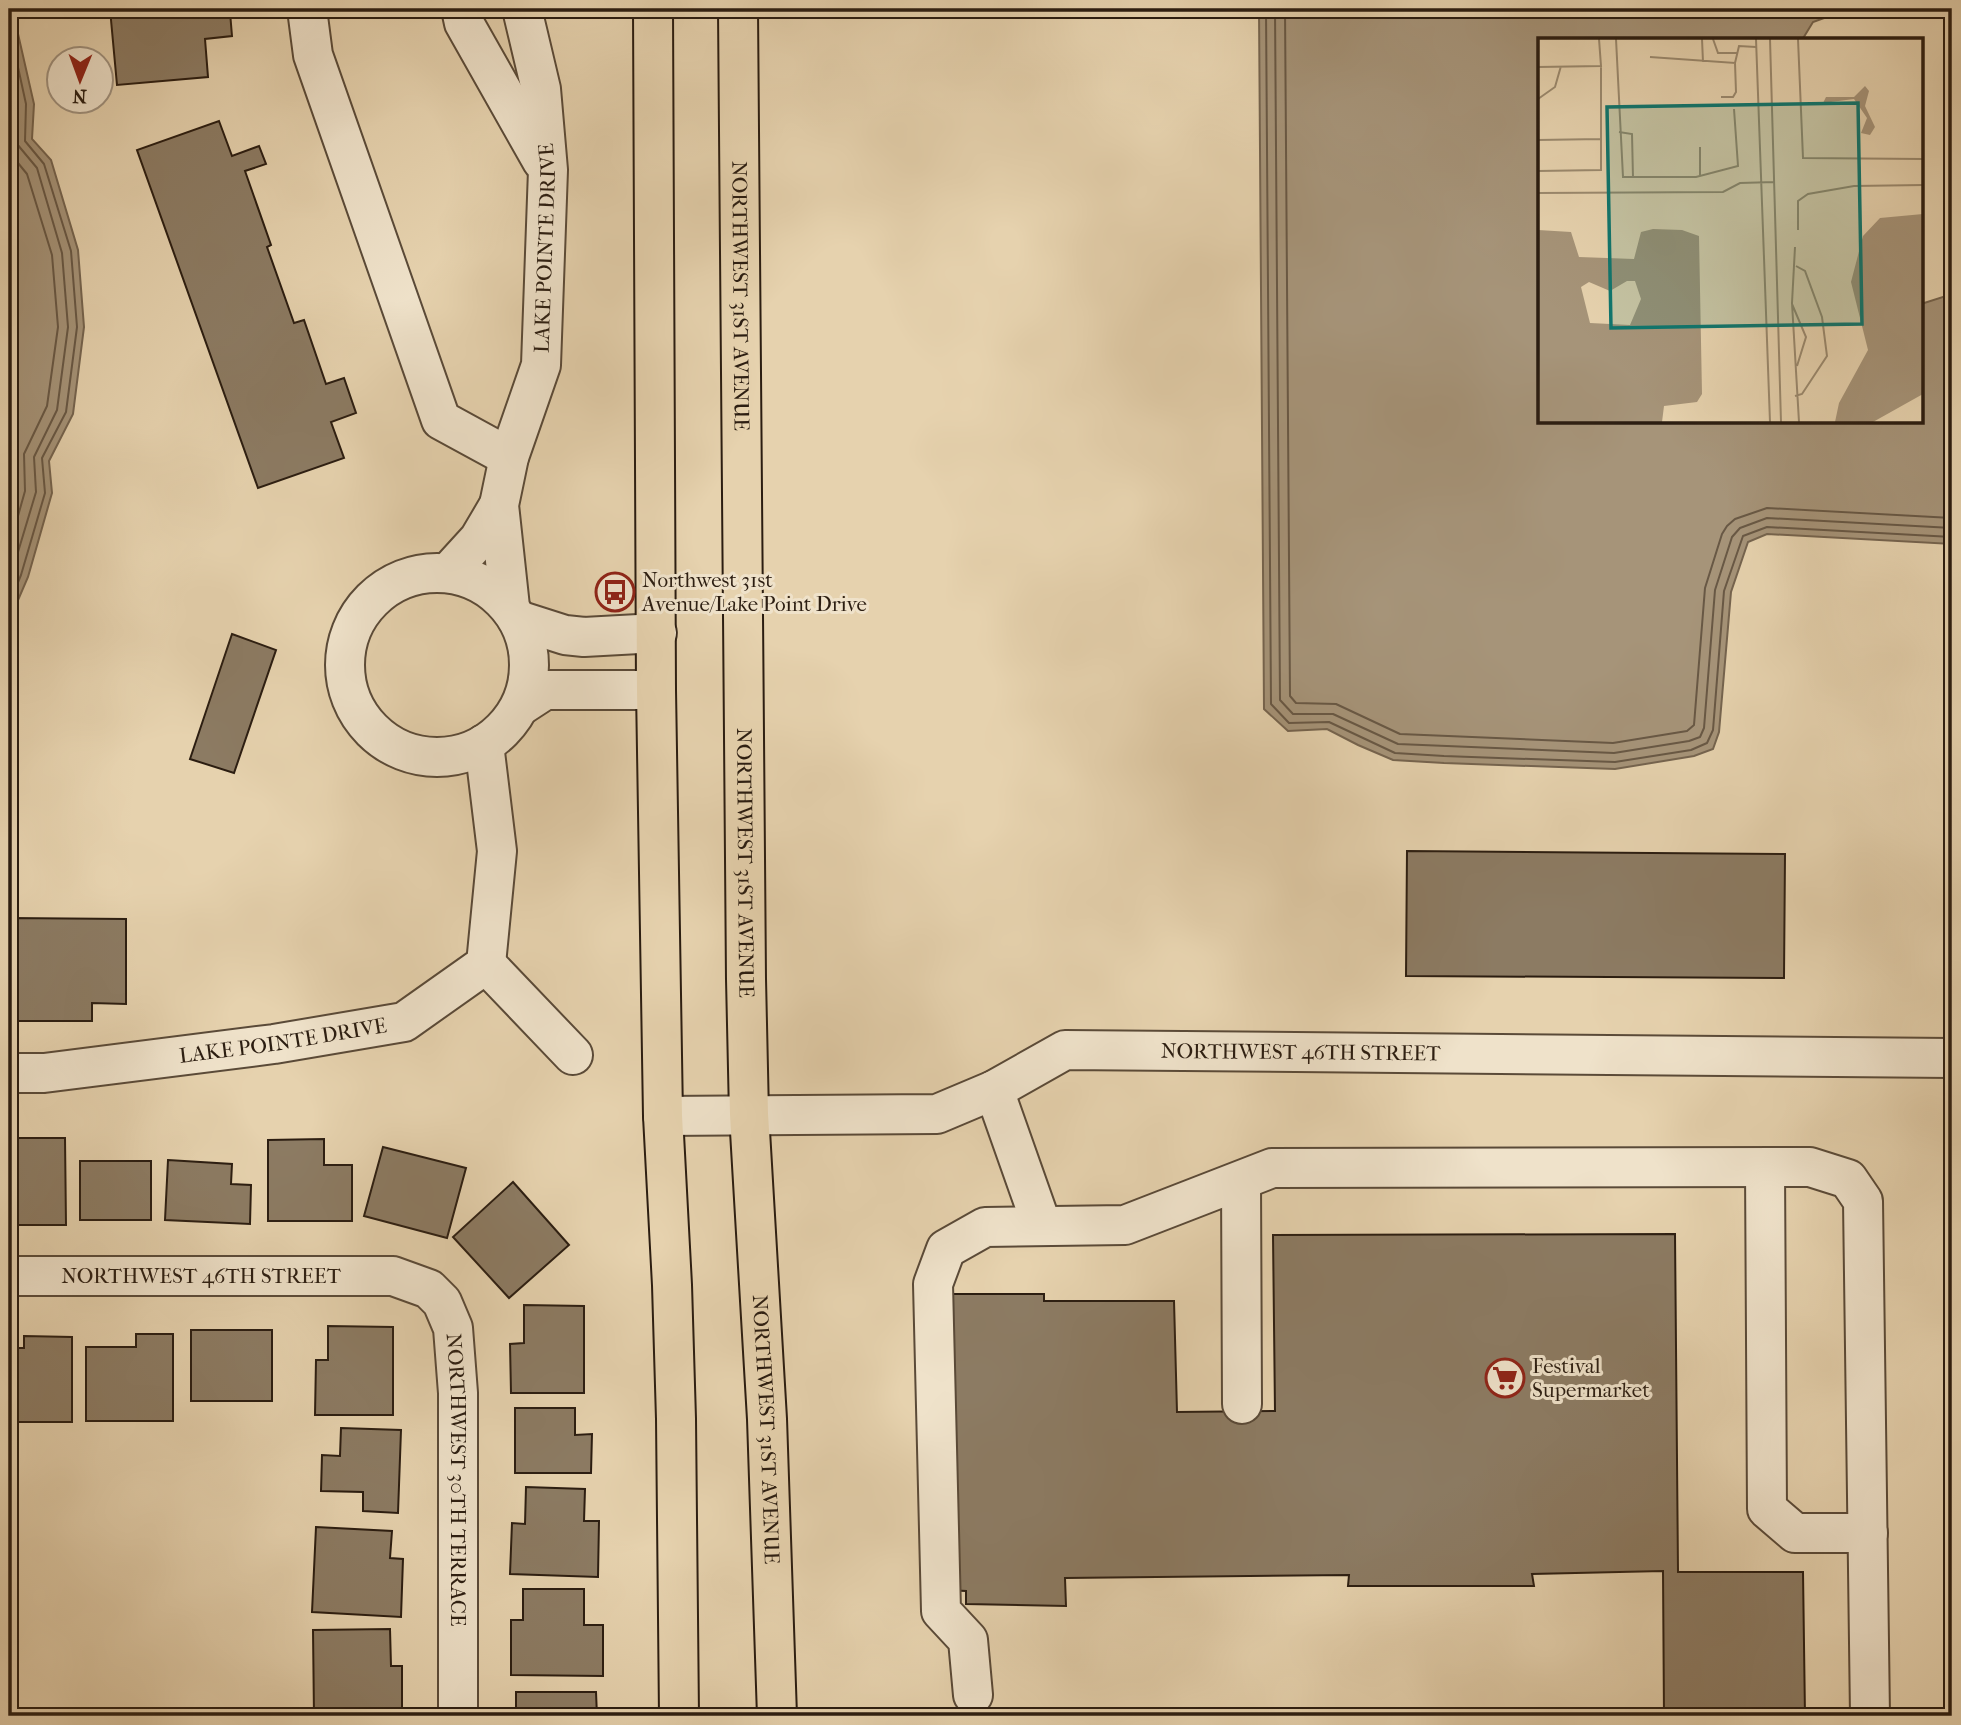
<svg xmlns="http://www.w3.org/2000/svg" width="1961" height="1725" font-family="'IM FELL French Canon',serif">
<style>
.water{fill:#a69479;stroke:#75644f;stroke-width:2}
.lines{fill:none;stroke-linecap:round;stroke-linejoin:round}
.shore{stroke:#685845;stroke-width:2}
.building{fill:#8c7b63;stroke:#2b1d11;stroke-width:2}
.minor-casing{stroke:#5a4a38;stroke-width:42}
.major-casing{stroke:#2b1d11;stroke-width:42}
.minor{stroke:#efe2ca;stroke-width:38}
.major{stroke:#e6d2ae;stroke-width:38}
.labels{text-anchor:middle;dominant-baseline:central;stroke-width:6;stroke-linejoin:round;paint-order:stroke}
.street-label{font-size:21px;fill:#2b1d11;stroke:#efe2ca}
.poi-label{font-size:21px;fill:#2b1d11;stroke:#efe2ca;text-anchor:start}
.inset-road{fill:none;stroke:#9b8a6f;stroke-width:2}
.view{fill:#0f766e;fill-opacity:0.15;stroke:#0f766e;stroke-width:3.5}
.inset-edge{fill:none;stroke:#2b1d11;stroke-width:3.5}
</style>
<rect width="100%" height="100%" fill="#e6d2ae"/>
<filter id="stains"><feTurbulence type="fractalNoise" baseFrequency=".00286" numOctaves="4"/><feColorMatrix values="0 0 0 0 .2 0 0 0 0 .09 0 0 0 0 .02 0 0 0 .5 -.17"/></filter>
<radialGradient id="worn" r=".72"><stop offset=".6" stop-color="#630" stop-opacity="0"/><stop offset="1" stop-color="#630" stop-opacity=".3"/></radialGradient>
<g class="water">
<polygon points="9,9 16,25 34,104 32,139 51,160 78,250 84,327 73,414 49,461 52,493 28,577 9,621"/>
<polygon points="1259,9 1849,9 1813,22 1802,40 1539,40 1539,422 1921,422 1921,304 1952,294 1952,544 1767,534 1748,542 1731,592 1719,732 1713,749 1694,756 1615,769 1444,763 1393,760 1358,745 1327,729 1288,731 1264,709"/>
</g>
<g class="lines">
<g class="shore">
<polyline points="1266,9 1271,704 1289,723 1329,722 1395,753 1444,756 1615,762 1691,750 1707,743 1713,730 1724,591 1743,536 1767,527 1952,537"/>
<polyline points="1275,9 1280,700 1293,714 1333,714 1398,744 1614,753 1689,741 1700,737 1704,728 1715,590 1732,537 1740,528 1767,518 1952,528"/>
<polyline points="1285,9 1290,696 1296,703 1336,704 1400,734 1613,743 1687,731 1694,725 1705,588 1722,534 1727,526 1735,519 1767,508 1952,518"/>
<polyline points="9,26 26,104 25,141 44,164 71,251 77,327 66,412 42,458 45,493 21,575 9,604"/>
<polyline points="9,65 18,105 17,144 37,168 62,253 68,327 57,410 34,457 36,492 9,582"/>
<polyline points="9,152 27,174 52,255 58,327 47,406 24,454 25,491 9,548"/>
</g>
</g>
<g class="building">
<polygon points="110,9 205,9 206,14 230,12 232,36 205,39 208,77 117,85"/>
<polygon points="219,121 232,156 259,146 266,164 245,171 271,245 267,247 294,323 304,320 326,384 344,378 356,413 331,422 344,458 258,488 137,150"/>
<polygon points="232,634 276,650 234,773 190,759"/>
<polygon points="1407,851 1785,854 1784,978 1406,976"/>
<polygon points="9,918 126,919 126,1004 92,1003 92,1021 9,1021"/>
<polygon points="15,1138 65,1138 66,1225 12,1225 12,1212 9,1212 9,1154 16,1154"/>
<polygon points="324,1139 324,1165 352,1165 352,1221 268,1221 268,1140"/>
<polygon points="383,1147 466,1168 447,1238 364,1216"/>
<polygon points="168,1160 232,1164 231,1184 251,1185 250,1224 165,1220"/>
<rect x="80" y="1161" width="71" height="59"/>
<polygon points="513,1182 569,1245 509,1298 453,1237"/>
<polygon points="1675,1234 1678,1572 1803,1572 1805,1716 1664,1716 1663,1571 1532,1574 1534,1586 1348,1586 1349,1575 1065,1578 1066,1606 966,1604 966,1591 945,1590 943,1294 1044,1294 1044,1301 1174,1301 1177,1412 1275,1411 1273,1235"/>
<polygon points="524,1305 584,1306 584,1393 511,1393 510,1344 524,1343"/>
<polygon points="328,1326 393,1327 393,1415 315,1415 316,1360 328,1360"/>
<rect x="191" y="1330" width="81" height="71"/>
<polygon points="136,1334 173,1334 173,1421 86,1421 86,1347 136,1347"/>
<polygon points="24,1336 72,1337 72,1422 9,1422 9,1348 24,1348"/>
<polygon points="515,1408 575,1408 575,1435 592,1434 591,1473 515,1473"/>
<polygon points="341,1428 401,1430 398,1513 363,1511 363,1492 321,1491 322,1455 340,1456"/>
<polygon points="526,1487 585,1489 584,1521 599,1521 598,1577 510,1574 512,1523 525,1524"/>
<polygon points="316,1527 392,1531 390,1558 403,1559 401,1617 312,1612"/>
<polygon points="523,1589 584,1589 584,1625 603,1625 603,1676 511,1675 511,1620 523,1620"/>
<polygon points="390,1629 391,1666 402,1666 402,1715 314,1716 313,1630"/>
<polygon points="516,1692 596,1692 597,1716 516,1716"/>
</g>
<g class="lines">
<defs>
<g id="minor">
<polyline points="307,9 313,55 441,420 509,457"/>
<polyline points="461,9 464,23 542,161"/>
<circle cx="437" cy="665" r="92"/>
<polyline points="448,573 479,539 499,505"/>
<path id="s1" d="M 510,607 L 499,505 L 509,457 L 541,365 L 548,170 L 541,89 L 522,9"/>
<polyline points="518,620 565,635 584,637 657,633"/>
<polyline points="522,705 545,690 656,690"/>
<polyline points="486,964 573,1055"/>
<path id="s2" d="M 9,1073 L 44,1073 L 274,1044 L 404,1022 L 486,964 L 497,851 L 484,744"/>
<polyline points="994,1090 1042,1226"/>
<path id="s3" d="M 663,1116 L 937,1114 L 994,1090 L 1065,1050 L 1952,1058"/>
<polyline points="1765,1168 1767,1509 1795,1533 1868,1533"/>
<polyline points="1241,1181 1242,1404"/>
<path id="s4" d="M 9,1276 L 393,1276 L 429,1289 L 442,1302 L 453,1328 L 458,1393 L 458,1716"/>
<polyline points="973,1695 968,1640 941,1611 933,1284 946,1249 985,1227 1125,1225 1272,1168 1810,1167 1848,1179 1863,1201 1870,1716"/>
</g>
<g id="major">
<polyline points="653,9 656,690 663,1116 672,1285 676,1419 679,1716"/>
<path id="s5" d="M 738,9 L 746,979 L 749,1114 L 767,1419 L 777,1716"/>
</g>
</defs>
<use href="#minor" class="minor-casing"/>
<use href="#major" class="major-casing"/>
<use href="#minor" class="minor"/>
<use href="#major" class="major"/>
</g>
<defs>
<symbol id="bus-ring" viewBox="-11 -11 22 22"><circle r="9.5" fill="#efe2ca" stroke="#8f2418" stroke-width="1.5"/><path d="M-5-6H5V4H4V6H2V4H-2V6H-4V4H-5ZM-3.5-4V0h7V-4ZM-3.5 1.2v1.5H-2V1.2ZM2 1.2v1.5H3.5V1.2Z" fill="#8f2418"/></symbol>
<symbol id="supermarket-ring" viewBox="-11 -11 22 22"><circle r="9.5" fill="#efe2ca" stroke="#8f2418" stroke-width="1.5"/><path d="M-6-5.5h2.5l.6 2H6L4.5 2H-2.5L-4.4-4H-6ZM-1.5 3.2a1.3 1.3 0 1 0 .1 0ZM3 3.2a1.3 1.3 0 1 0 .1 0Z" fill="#8f2418"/></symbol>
</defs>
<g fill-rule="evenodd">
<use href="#bus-ring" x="593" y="570" width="44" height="44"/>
<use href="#supermarket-ring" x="1483" y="1356" width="44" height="44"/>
</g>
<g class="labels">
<g class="street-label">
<text stroke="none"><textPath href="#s1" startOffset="366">LAKE POINTE DRIVE</textPath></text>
<text stroke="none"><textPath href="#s5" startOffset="287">NORTHWEST 31ST AVENUE</textPath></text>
<text stroke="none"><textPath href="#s5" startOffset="854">NORTHWEST 31ST AVENUE</textPath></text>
<text stroke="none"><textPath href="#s2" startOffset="276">LAKE POINTE DRIVE</textPath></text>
<text stroke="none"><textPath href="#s3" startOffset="653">NORTHWEST 46TH STREET</textPath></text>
<text stroke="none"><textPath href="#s4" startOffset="192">NORTHWEST 46TH STREET</textPath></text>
<text stroke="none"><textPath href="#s5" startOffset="1421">NORTHWEST 31ST AVENUE</textPath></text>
<text stroke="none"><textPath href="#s4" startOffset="621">NORTHWEST 30TH TERRACE</textPath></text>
</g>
<g class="poi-label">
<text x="642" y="580">Northwest 31st<tspan x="642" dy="24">Avenue/Lake Point Drive</tspan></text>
<text x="1532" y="1366">Festival<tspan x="1532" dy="24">Supermarket</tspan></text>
</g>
</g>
<g transform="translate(1538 38)">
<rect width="385" height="385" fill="#e6d2ae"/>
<path d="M 327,48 L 331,53 L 327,68 L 337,89 L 332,97 L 323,95 L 329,80 L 316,61 L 285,65 L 288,59 L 316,59 ZM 385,176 L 385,356 L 335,384 L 297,384 L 301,365 L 330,312 L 313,244 L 325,198 L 342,180 ZM 115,191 L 144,192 L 161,198 L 164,356 L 159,364 L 126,368 L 124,384 L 0,384 L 0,192 L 33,194 L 41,219 L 96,221 L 103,194 ZM 89,243 L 97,243 L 103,261 L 92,287 L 52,285 L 43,249 L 51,244 L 72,253 Z" fill="#a69479" fill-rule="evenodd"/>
<path class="inset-road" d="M 78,1 L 85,139 L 158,139 L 200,128 L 196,71M 164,1 L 165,24M 175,1 L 180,15 L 199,15M 218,1 L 232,384M 232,1 L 243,384M 260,1 L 265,120 L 385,121M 112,19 L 197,25 L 201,8 L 218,9M 0,29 L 63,28 L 61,1M 183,59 L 195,59 L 198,54 L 197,25M 0,61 L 17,49 L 23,28M 81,94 L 94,96 L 95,140M 0,102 L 63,101M 162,109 L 162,137M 0,133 L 63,132 L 63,28M 0,155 L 185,154 L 202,145 L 237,144M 260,192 L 260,163 L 270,156 L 316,148 L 385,147M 257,209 L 254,265 L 261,384M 254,266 L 268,299 L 259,328M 257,358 L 264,356 L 289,318 L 284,279 L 267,233 L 258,228"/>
<path class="view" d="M 320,65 L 324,286 L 73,290 L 69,69 Z"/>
<rect width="385" height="385" class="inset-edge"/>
</g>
<rect width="1961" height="1725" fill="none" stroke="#e6d2ae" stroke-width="35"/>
<rect x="10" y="10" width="1940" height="1704" fill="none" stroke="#2b1d11" stroke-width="3.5"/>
<rect x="18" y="18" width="1926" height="1690" fill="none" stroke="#2b1d11" stroke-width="2"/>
<g transform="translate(80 80) rotate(181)"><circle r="33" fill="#efe2ca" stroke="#a19380" stroke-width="2"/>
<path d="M0-5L12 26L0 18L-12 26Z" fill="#8f2418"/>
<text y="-10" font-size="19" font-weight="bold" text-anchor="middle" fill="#2b1d11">N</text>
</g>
<rect width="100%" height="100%" filter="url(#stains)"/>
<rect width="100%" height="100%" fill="url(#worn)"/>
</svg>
